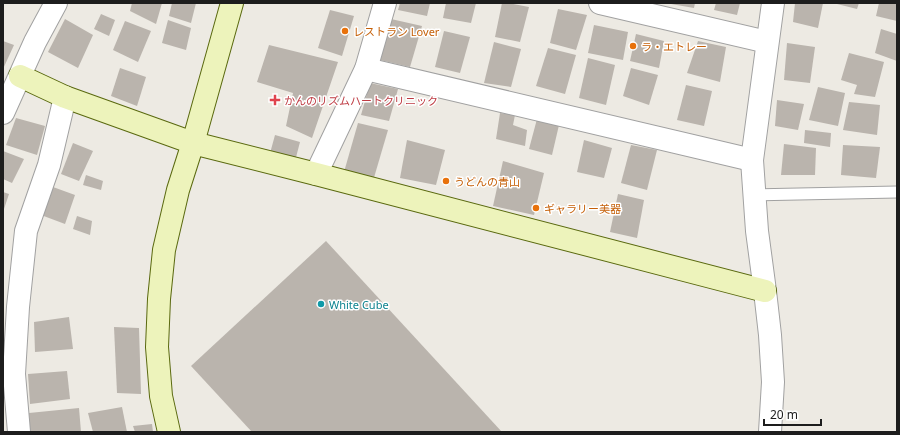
<svg xmlns="http://www.w3.org/2000/svg" width="900" height="435" font-family="'Noto Sans','Noto Sans JP',sans-serif">
<style>
.building{fill:#bab4ad}
.lines{fill:none;stroke-linecap:round;stroke-linejoin:round}
.lane-casing{stroke:#a1a1a1;stroke-width:13}
.street-casing{stroke:#a1a1a1;stroke-width:24}
.secondary-casing{stroke:#5a690f;stroke-width:24}
.lane{stroke:#fff;stroke-width:11}
.street{stroke:#fff;stroke-width:22}
.secondary{stroke:#edf3bb;stroke-width:22}
.food-dot{fill:#e8710a;stroke:#fff;stroke-width:1.5}
.health-dot{fill:#e0444e;stroke:#fff;stroke-width:1.5}
.culture-dot{fill:#0f9aa8;stroke:#fff;stroke-width:1.5}
.labels{text-anchor:middle;dominant-baseline:central;stroke-width:3;stroke-linejoin:round;paint-order:stroke}
.food-label{font-size:11px;fill:#c56008;stroke:#fff;text-anchor:start}
.health-label{font-size:11px;fill:#be3a42;stroke:#fff;text-anchor:start}
.culture-label{font-size:11px;fill:#0d838f;stroke:#fff;text-anchor:start}
</style>
<rect width="100%" height="100%" fill="#edeae3"/>
<g class="building">
<polygon points="132,3 162,3 156,24 130,11"/>
<polygon points="172,3 196,3 191,23 169,16"/>
<polygon points="400,3 430,3 427,16 398,10"/>
<polygon points="446,3 476,3 471,23 443,18"/>
<polygon points="502,3 508,3 529,7 520,42 495,37"/>
<polygon points="671,3 695,3 694,8 671,4"/>
<polygon points="716,3 740,3 737,15 714,10"/>
<polygon points="795,3 823,3 818,28 793,22"/>
<polygon points="833,3 859,3 857,9"/>
<polygon points="879,3 897,3 897,21 876,16"/>
<polygon points="558,9 587,15 576,50 550,43"/>
<polygon points="330,10 354,16 342,56 318,48"/>
<polygon points="101,14 115,20 109,36 94,29"/>
<polygon points="65,19 93,35 78,68 48,52"/>
<polygon points="391,19 422,26 410,67 380,60"/>
<polygon points="168,20 191,28 186,50 162,43"/>
<polygon points="125,21 151,31 138,62 113,50"/>
<polygon points="594,25 628,32 623,60 588,53"/>
<polygon points="881,29 897,34 897,61 875,53"/>
<polygon points="444,31 470,37 460,73 435,67"/>
<polygon points="636,34 664,41 659,68 630,61"/>
<polygon points="3,41 14,45 3,69"/>
<polygon points="698,41 726,47 720,82 687,73"/>
<polygon points="494,42 521,49 511,87 484,83"/>
<polygon points="787,43 815,47 810,83 784,80"/>
<polygon points="269,45 338,62 312,138 286,126 293,93 257,82"/>
<polygon points="548,48 576,55 565,94 536,86"/>
<polygon points="849,53 884,62 875,97 854,94 857,85 841,80"/>
<polygon points="588,58 615,65 606,105 579,98"/>
<polygon points="120,68 146,77 137,106 111,96"/>
<polygon points="631,68 658,75 649,105 623,96"/>
<polygon points="370,83 398,89 389,121 361,115"/>
<polygon points="686,85 712,91 704,126 677,120"/>
<polygon points="818,87 845,93 838,126 809,120"/>
<polygon points="777,100 804,104 798,130 775,126"/>
<polygon points="849,102 880,105 877,135 843,130"/>
<polygon points="500,113 515,115 513,125 527,130 525,146 496,139"/>
<polygon points="16,118 45,126 37,155 6,145"/>
<polygon points="537,119 559,125 552,155 529,149"/>
<polygon points="358,123 388,130 373,181 344,172"/>
<polygon points="805,130 831,133 830,147 804,143"/>
<polygon points="275,135 300,142 294,165 269,157"/>
<polygon points="407,140 445,150 436,185 400,178"/>
<polygon points="584,140 612,148 604,178 577,172"/>
<polygon points="73,143 93,151 79,181 61,174"/>
<polygon points="784,144 816,148 815,175 781,175"/>
<polygon points="631,145 657,150 647,190 621,183"/>
<polygon points="843,145 880,147 876,178 841,175"/>
<polygon points="3,151 24,159 12,183 3,179"/>
<polygon points="503,161 544,173 534,215 493,206"/>
<polygon points="86,175 103,181 101,190 83,185"/>
<polygon points="53,187 75,195 65,224 41,215"/>
<polygon points="3,192 9,194 3,212"/>
<polygon points="618,194 644,200 637,238 610,232"/>
<polygon points="77,216 92,221 90,235 73,229"/>
<polygon points="326,241 502,432 252,432 191,366"/>
<polygon points="69,317 73,349 35,352 34,322"/>
<polygon points="114,327 139,328 141,394 117,393"/>
<polygon points="67,371 70,399 30,404 28,374"/>
<polygon points="122,407 127,432 93,432 88,413"/>
<polygon points="79,408 81,432 30,432 29,413"/>
<polygon points="152,424 153,432 135,432 133,426"/>
</g>
<g class="lines">
<defs>
<polyline id="lane" points="754,195 897,192"/>
<g id="street">
<polyline points="600,3 767,42"/>
<polyline points="366,69 752,160"/>
<polyline points="3,113 35,42 56,3"/>
<polyline points="316,174 366,69 385,3"/>
<polyline points="19,432 14,374 18,307 26,231 49,165 65,97"/>
<polyline points="770,432 773,382 770,335 765,291 757,231 752,160 773,3"/>
</g>
<g id="secondary">
<polyline points="20,76 65,97 193,143 316,174 765,291"/>
<polyline points="169,432 161,396 157,347 159,299 164,250 178,190 193,143 232,3"/>
</g>
</defs>
<use href="#lane" class="lane-casing"/>
<use href="#street" class="street-casing"/>
<use href="#secondary" class="secondary-casing"/>
<use href="#lane" class="lane"/>
<use href="#street" class="street"/>
<use href="#secondary" class="secondary"/>
</g>
<g class="food-dot">
<circle cx="345" cy="31" r="4"/>
<circle cx="633" cy="46" r="4"/>
<circle cx="446" cy="181" r="4"/>
<circle cx="536" cy="208" r="4"/>
</g>
<path class="health-dot" d="M273 94h4v4h4v4h-4v4h-4v-4h-4v-4h4z"/>
<circle class="culture-dot" cx="321" cy="304" r="4"/>
<g class="labels">
<g class="food-label">
<text x="353" y="31">レストラン Lover</text>
<text x="641" y="46">ラ・エトレー</text>
<text x="454" y="181">うどんの青山</text>
<text x="544" y="208">ギャラリー美器</text>
</g>
<g class="health-label">
<text x="284" y="100">かんのリズムハートクリニック</text>
</g>
<g class="culture-label">
<text x="329" y="304">White Cube</text>
</g>
</g>
<rect width="900" height="435" fill="none" stroke="#1d1d1d" stroke-width="8"/>
<path d="M764 419v6h57v-6" fill="none" stroke="#1d1d1d" stroke-width="2"/>
<text x="770" y="419" font-size="12" fill="#1d1d1d" stroke="#ffffff" stroke-width="3" paint-order="stroke">20 m</text>
</svg>
